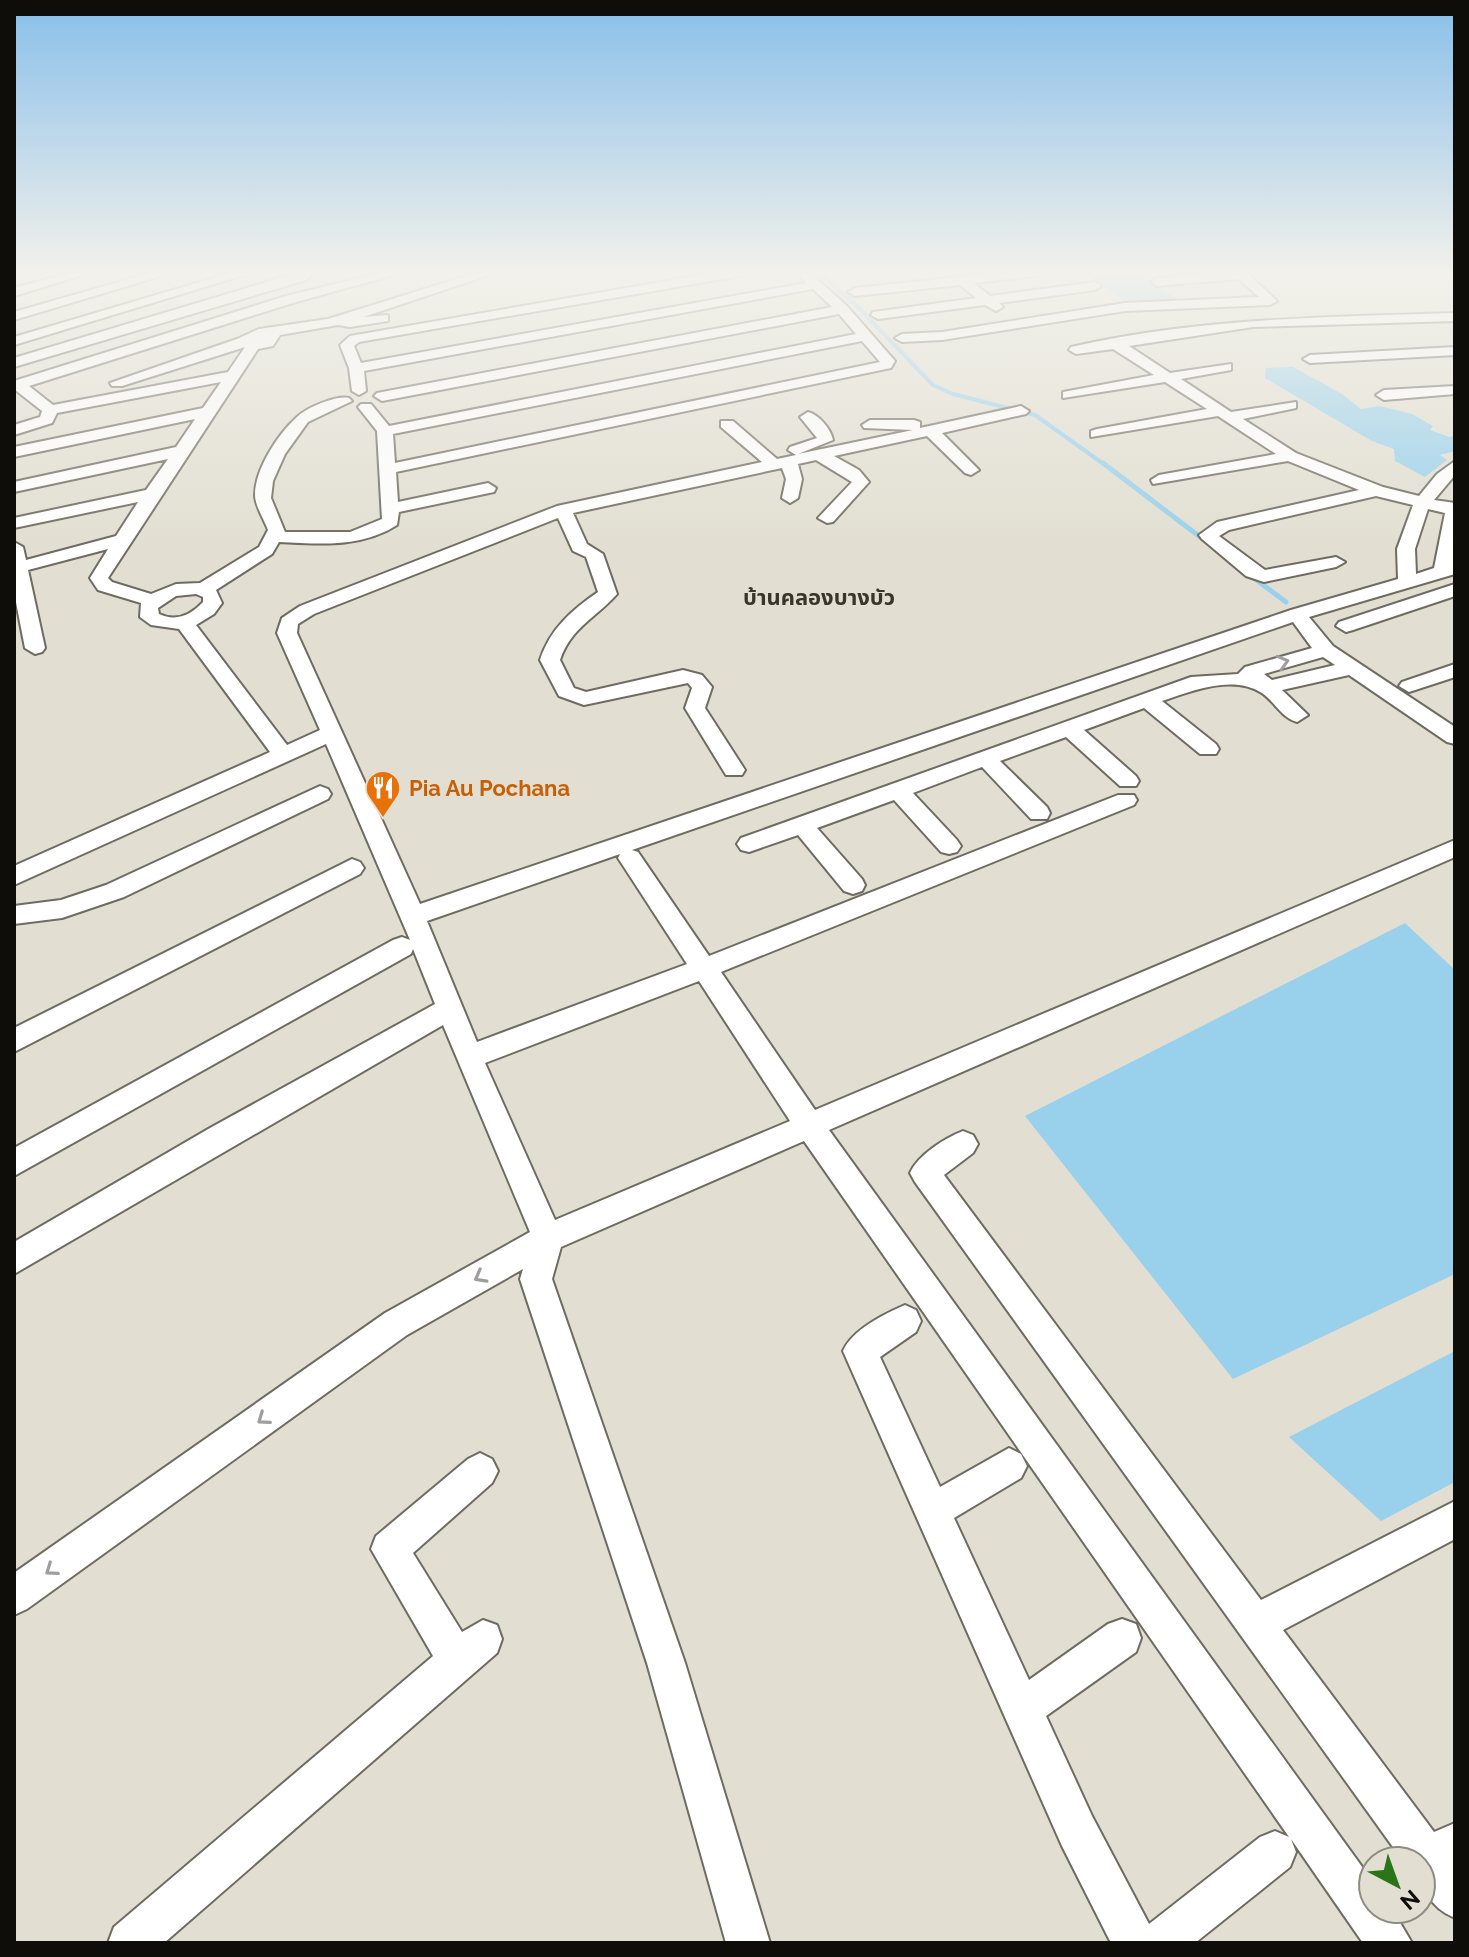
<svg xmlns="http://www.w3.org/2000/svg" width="1469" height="1957" font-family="Raleway,'Noto Sans Thai',sans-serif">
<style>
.water{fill:#99d0ec}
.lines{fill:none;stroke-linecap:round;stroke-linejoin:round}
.stream-far1{stroke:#99d0ec;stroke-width:4}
.stream{stroke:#99d0ec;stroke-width:5}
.minor-casing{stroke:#6e6b60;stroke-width:4}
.minor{fill:#fff;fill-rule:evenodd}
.oneway{stroke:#9f9e9d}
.labels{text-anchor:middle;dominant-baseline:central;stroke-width:7;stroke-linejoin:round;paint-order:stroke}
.far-quarter-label{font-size:22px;font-weight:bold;fill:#38362b;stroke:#e2dfd2}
.food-label{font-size:22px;font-weight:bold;fill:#c56008;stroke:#e2dfd2;text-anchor:start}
</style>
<rect width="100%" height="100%" fill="#e2dfd2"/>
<g class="water">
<polygon points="1083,272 1134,272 1180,301 1131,305"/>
<polygon points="1293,367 1342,394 1361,409 1380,406 1412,414 1433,426 1430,430 1450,437 1455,435 1455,451 1440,455 1447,460 1425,477 1395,461 1394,449 1372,441 1265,378 1266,368"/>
<polygon points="1405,923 1455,970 1455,1274 1233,1379 1025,1116"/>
<polygon points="1455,1351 1455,1482 1381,1521 1289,1437"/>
</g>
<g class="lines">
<polyline class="stream-far1" points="818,272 857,306 933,385 953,394 1035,415 1105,465"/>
<g class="stream">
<polyline points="1103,463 1208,543"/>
<polyline points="1250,575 1286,602"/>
</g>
<defs>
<g id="minor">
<polygon points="72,272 92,272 14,296 14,288"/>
<polygon points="154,272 174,272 14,320 14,312"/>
<polygon points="234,272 254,272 14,345 14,337"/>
<polygon points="300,272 315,272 306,280 14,367 14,358"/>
<path d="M 384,272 L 405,272 L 296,302 L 29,386 L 53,405 L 228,372 L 245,347 L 122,386 L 112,386 L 110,383 L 237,339 L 259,329 L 328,319 L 479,272 L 498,272 L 363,317 L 388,315 L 388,321 L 350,327 L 338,325 L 280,335 L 273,346 L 258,349 L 108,578 L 112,582 L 151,594 L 176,584 L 200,583 L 259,547 L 268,530 C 264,519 255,506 255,495 C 255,469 278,434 297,417 C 306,408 336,395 349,398 L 352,401 L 308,422 L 285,454 L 273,481 L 271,498 L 285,532 L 350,532 L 382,519 L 377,431 L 358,407 L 361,404 L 371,404 L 389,426 L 856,334 L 839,314 L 382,401 L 374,396 L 377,393 L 832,307 L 813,289 L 364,371 L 366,391 L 359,395 L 352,391 L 349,368 L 340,345 L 350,336 L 718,272 L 746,272 L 740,276 L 359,342 L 354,346 L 361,363 L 806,283 L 796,272 L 809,272 L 847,306 L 895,361 L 891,368 L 886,369 L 396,472 L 398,502 L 488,483 L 496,488 L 494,492 L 399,512 L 397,525 C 361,548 321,544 279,542 L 272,554 L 216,590 L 222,603 L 214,614 L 196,625 L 287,745 L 320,730 L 277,633 L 282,618 L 300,606 L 557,506 L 762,462 L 721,427 L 721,421 L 733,421 L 777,459 L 796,455 L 788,450 L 790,447 L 817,438 L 800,417 L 808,412 C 819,415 831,429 833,440 L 798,454 L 913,430 L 864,428 L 862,425 L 870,420 L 914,420 L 920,422 L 920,428 L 1021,406 L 1029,411 L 1026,414 L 942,433 L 979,470 L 971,475 L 965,473 L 927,436 L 834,456 L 859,470 L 869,482 L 833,522 L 827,523 L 818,518 L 852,482 L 816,460 L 798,464 L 802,479 L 798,498 L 790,503 L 782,498 L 786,479 L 782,468 L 573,513 L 587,544 L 603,554 L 617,594 C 596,618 571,627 560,660 L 574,688 L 586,692 L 683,670 L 702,675 L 712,687 L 705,708 L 745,770 L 742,775 L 726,775 L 685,708 L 692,688 L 688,683 L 584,705 L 559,696 L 540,660 C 550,629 572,610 598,592 L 586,557 L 573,551 L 558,518 L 314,614 L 298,624 L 297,633 L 420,904 L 1291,610 L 1398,579 L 1397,549 L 1413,505 L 1376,496 L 1229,530 L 1219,536 L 1265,570 L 1336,557 L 1345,562 L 1336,567 L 1264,582 L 1246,576 L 1202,539 L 1199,535 L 1217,522 L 1359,490 L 1288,461 L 1153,484 L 1151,480 L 1159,475 L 1276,454 L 1218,416 L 1091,437 L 1091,431 L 1097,429 L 1207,409 L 1165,382 L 1063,398 L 1063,392 L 1154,375 L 1113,349 L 1076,354 L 1069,350 L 1071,347 C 1196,318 1327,317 1455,313 L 1455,321 L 1253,327 L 1129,346 L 1170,373 L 1231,364 L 1231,370 L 1181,379 L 1231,412 L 1296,402 L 1296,408 L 1243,419 L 1296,453 L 1383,487 L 1419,496 L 1437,474 L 1455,461 L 1455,475 L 1434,500 L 1455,503 L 1455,574 L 1309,617 L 1333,646 L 1455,727 L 1455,744 L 1447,742 L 1349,675 L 1282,690 L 1308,715 L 1297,722 C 1282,718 1275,702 1262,693 C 1233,674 1191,691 1162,701 L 1216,744 L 1219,749 L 1216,754 L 1200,754 L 1144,708 L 1084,730 L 1136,776 L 1139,781 L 1136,786 L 1120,786 L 1066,737 L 1000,761 L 1047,807 L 1050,813 L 1047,819 L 1031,819 L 982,767 L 913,793 L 957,840 L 961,846 L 957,852 L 949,854 L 941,852 L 894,800 L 817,828 L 862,879 L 865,885 L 862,891 L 853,894 L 844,891 L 798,835 L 749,852 L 741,850 L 737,844 L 741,838 L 1191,677 L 1238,674 L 1245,667 L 1312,648 L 1293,622 L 632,850 L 638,852 L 709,956 L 1118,795 L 1134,795 L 1137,800 L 1134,805 L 721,972 L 815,1110 L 1455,840 L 1455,857 L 829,1130 L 1373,1882 L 1373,1909 L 1392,1909 L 1412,1943 L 1363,1943 L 1291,1839 L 1296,1852 L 1290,1867 L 1195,1943 L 1111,1943 L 1062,1846 L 843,1351 C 852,1330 884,1314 905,1305 L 916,1310 L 921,1321 L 916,1332 L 880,1357 L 940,1487 L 1009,1448 L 1021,1454 L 1027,1466 L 1021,1478 L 954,1518 L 1029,1680 L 1108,1624 L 1122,1619 L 1136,1624 L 1141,1638 L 1136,1652 L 1046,1716 L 1092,1816 L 1149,1924 L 1260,1837 L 1275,1831 L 1289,1837 L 804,1141 L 561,1247 L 552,1279 L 685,1663 L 770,1943 L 726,1943 L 647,1663 L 520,1279 L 523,1269 L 407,1335 L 27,1609 L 14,1615 L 14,1573 L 385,1313 L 530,1232 L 443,1025 L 14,1274 L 14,1242 L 210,1128 L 435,1004 L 413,949 L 411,954 L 14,1176 L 14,1148 L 393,940 L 402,937 L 410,940 L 326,744 L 14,885 L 14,866 L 270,752 L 179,629 L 151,625 L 140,617 L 141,603 L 98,590 L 90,578 L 108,549 L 28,570 L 45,648 L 42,652 L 35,654 L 25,648 L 14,592 L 14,542 L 23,547 L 26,560 L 116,536 L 138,502 L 14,528 L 14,518 L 146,490 L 168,459 L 14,492 L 14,482 L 176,447 L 195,419 L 14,457 L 14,447 L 203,408 L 221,382 L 57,413 L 52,423 L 14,435 L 14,425 L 40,417 L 42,411 L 14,389 L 14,381 L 286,296 ZM 862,341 L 880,362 L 395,463 L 393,434 ZM 1428,509 L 1445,513 L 1434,568 L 1416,574 L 1415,549 ZM 196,594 L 203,597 L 203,602 C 191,615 176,622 159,614 L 158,608 L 176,596 ZM 1323,657 L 1335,665 L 1272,680 L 1264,674 ZM 620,854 L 618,858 L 622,864 L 687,964 L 477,1042 L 427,921 ZM 699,981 L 790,1121 L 555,1220 L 485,1063 Z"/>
<polygon points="1005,272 1042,272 1036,276 974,283 990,296 1095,282 1101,286 1095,290 999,303 1003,307 996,311 985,305 878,319 871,315 873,312 976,298 960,285 855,296 848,292 855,288"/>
<polygon points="1232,272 1246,272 1277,301 1270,305 1125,311 942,340 902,342 895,338 902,334 942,332 1125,303 1259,297 1239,279 1157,286 1151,282 1157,278"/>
<polygon points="1455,347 1455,355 1310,363 1303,359 1310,355"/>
<polygon points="1455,386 1455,394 1384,400 1376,395 1384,390"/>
<polygon points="1455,584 1455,596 1353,630 1346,632 1336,626 1339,622"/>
<polygon points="1455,664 1455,677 1409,692 1399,686 1402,682"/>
<polygon points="320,786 328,789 331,794 328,799 124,897 62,918 14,924 14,906 61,900 106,885"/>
<polygon points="352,859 360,862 364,868 360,874 14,1052 14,1028"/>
<path d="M 963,1131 L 973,1135 L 978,1144 L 973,1153 L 944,1175 L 1261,1600 L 1455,1501 L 1455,1539 L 1283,1630 L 1434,1832 L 1455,1823 L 1455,1918 C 1429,1907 1421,1888 1421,1861 L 1403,1861 L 915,1182 L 910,1173 C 918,1155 945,1138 963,1131 Z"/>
<polygon points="480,1453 492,1459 498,1471 492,1483 413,1553 462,1632 483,1620 497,1625 502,1639 497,1653 164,1943 108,1943 114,1927 433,1656 371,1549 376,1536 468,1459"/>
</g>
</defs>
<use href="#minor" class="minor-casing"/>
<use href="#minor" class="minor"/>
</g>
<defs><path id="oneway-chevron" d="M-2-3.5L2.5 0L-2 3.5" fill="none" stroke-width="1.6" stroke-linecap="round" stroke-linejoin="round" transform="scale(2)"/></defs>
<g class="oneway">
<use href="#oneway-chevron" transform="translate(1283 662) rotate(-16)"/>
<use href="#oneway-chevron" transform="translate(480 1277) rotate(151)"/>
<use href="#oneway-chevron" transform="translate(263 1419) rotate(145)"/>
<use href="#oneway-chevron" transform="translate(51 1570) rotate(145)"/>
</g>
<linearGradient id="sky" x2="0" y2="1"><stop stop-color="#88bfea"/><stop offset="0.5" stop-color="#f2f1eb"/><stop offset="1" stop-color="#f2f1eb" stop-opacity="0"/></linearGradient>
<rect width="1469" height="546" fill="url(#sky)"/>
<defs>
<symbol id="restaurant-pin" viewBox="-11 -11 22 30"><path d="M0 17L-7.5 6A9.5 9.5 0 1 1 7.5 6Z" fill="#e8710a" stroke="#e2dfd2"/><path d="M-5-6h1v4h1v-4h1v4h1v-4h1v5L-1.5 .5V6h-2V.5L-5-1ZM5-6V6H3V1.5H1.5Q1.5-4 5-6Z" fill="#fff"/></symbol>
</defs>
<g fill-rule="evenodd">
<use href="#restaurant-pin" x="363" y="768" width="40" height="54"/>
</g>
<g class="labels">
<g class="far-quarter-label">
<text x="819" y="597">บ้านคลองบางบัว</text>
</g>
<g class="food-label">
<text x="409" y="788">Pia Au Pochana</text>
</g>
</g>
<rect width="1469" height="1957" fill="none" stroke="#0e0d09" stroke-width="32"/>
<g transform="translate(1397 1885) rotate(139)"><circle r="38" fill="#e2dfd2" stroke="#8d8b82" stroke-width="2"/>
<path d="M0-6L14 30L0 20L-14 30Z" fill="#2a751a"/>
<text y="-12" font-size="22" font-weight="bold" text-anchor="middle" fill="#0e0d09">N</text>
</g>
</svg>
